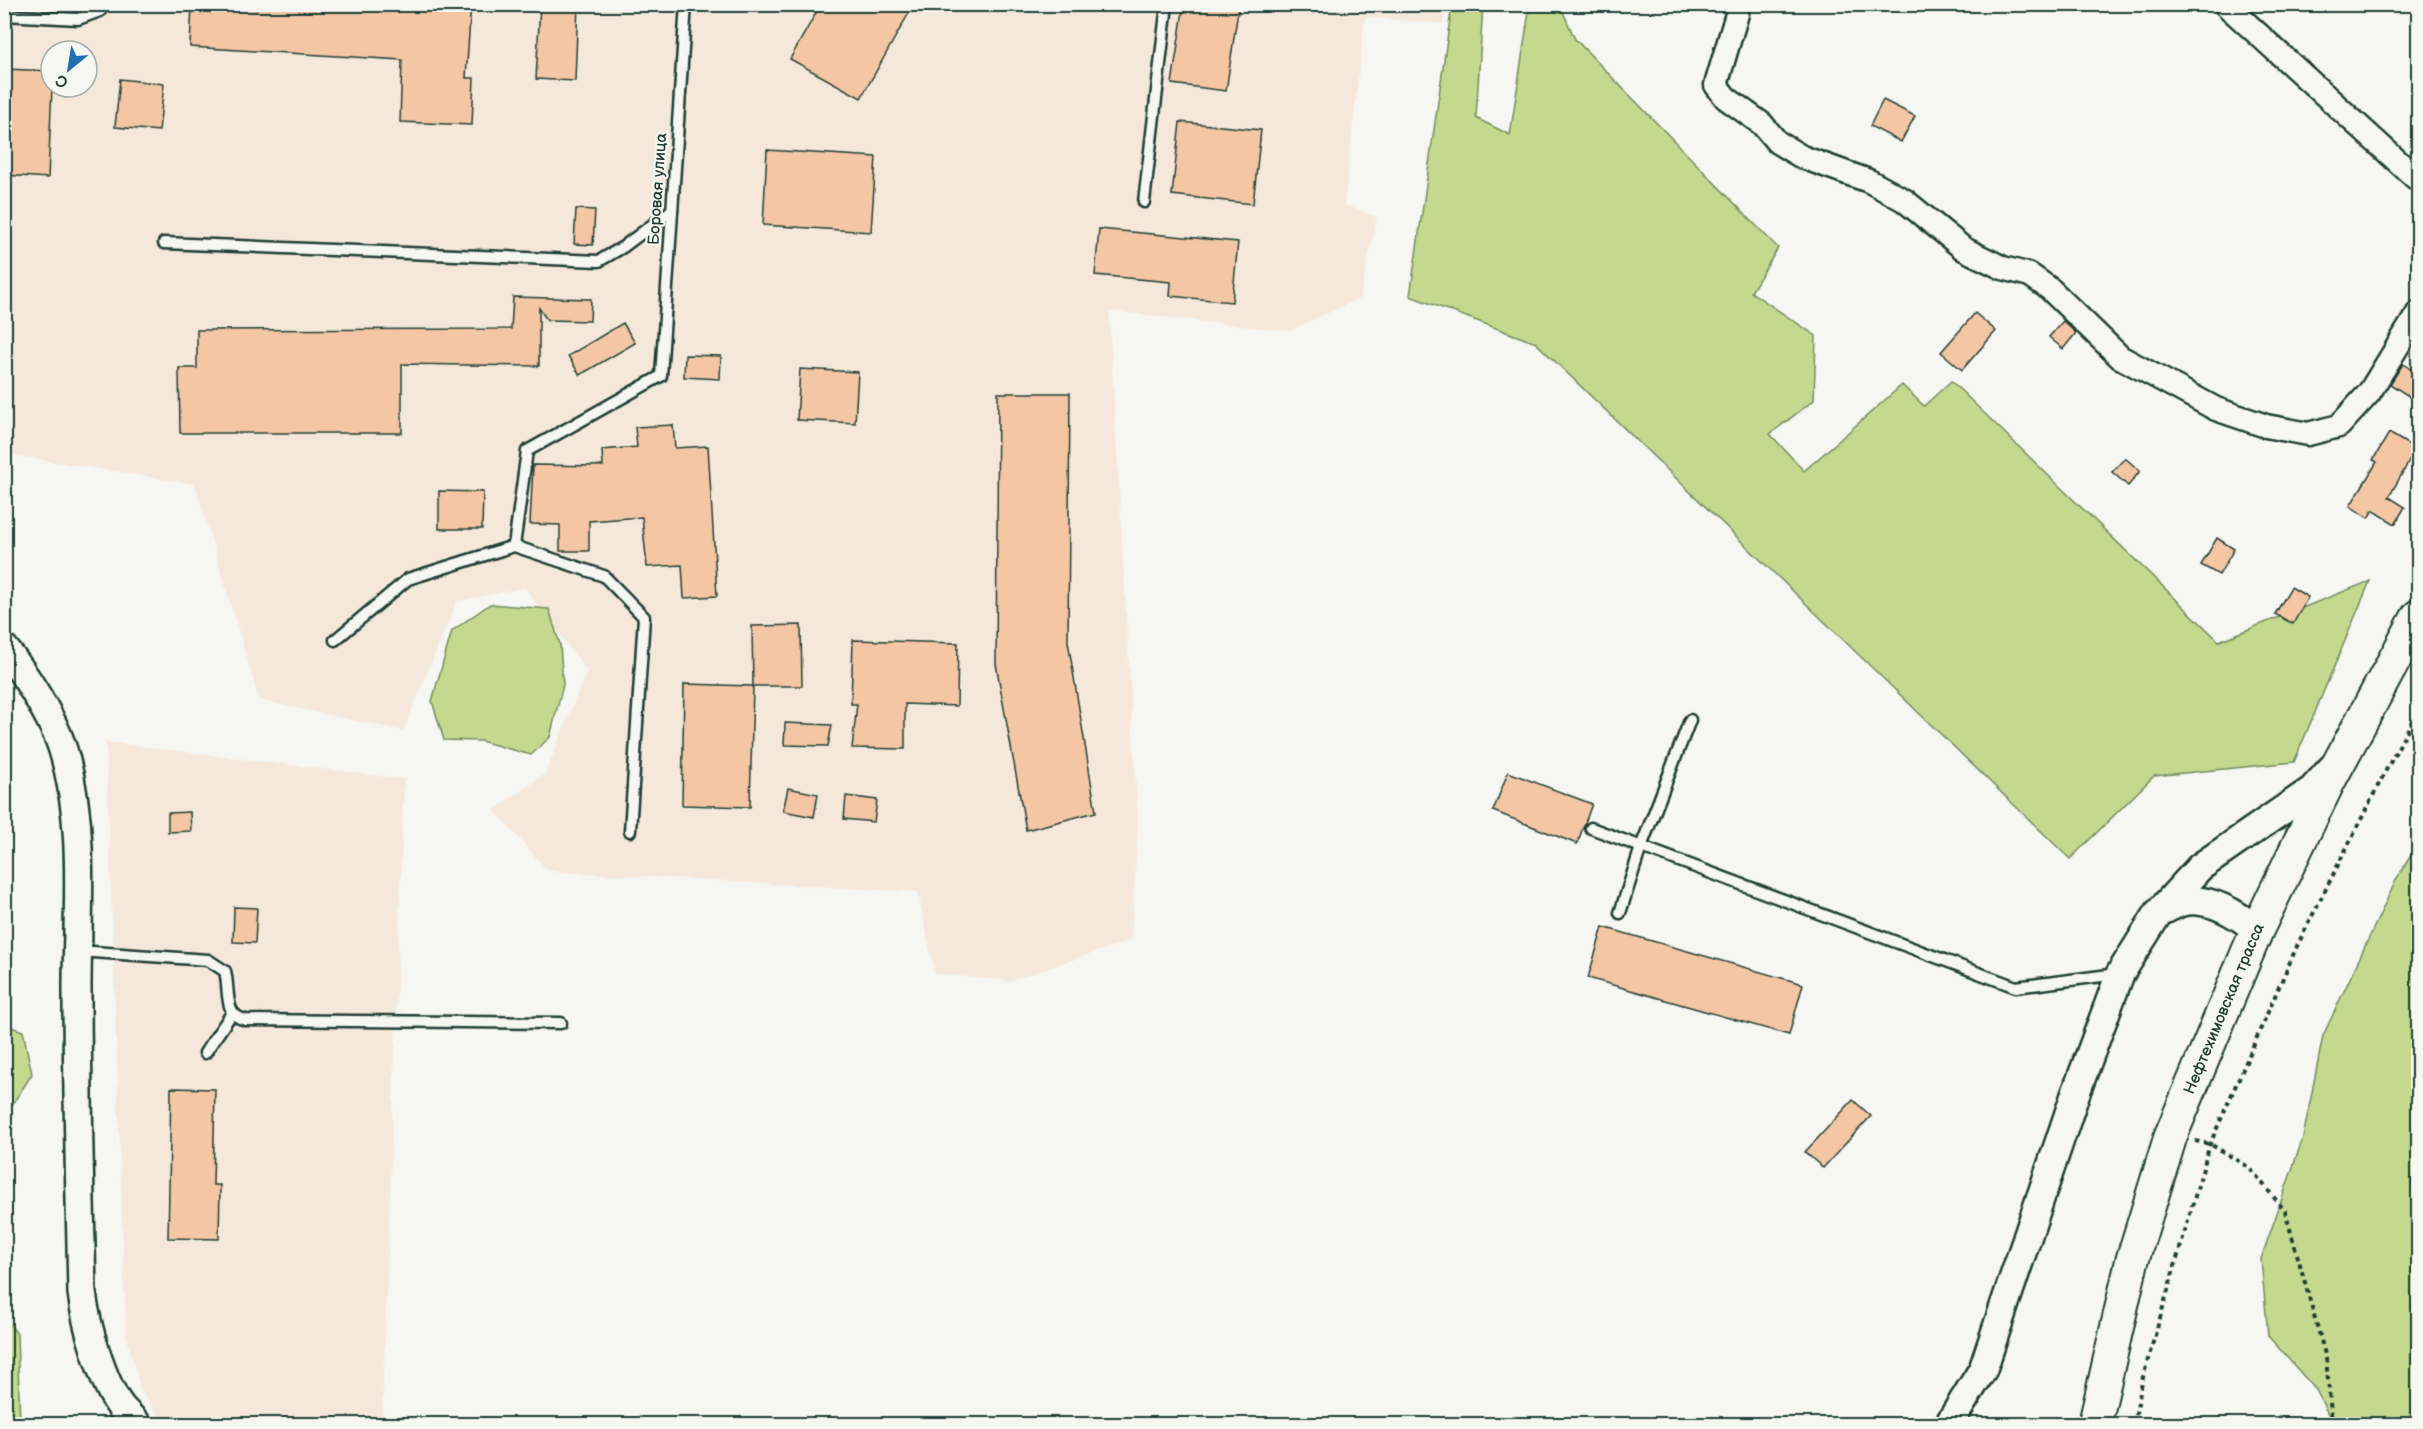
<svg xmlns="http://www.w3.org/2000/svg" width="2423" height="1429" font-family="'Balsamiq Sans',sans-serif">
<style>
.built{fill:#f5e8da;fill-rule:evenodd}
.green{fill:#c5d98e;stroke:#728b61;stroke-width:1.5}
.building{fill:#f4c6a3;stroke:#1f3d34;stroke-width:1.5}
.lines{fill:none;stroke-linecap:round;stroke-linejoin:round}
.service-casing{stroke:#1f3d34;stroke-width:15}
.minor-casing{stroke:#1f3d34;stroke-width:27}
.tertiary-casing{stroke:#1f3d34;stroke-width:32}
.secondary-casing{stroke:#1f3d34;stroke-width:36}
.path{stroke:#1f3d34;stroke-width:4;stroke-dasharray:4.5 4.5;stroke-linecap:butt}
.service{stroke:#f6f6f2;stroke-width:10}
.minor{stroke:#f6f6f2;stroke-width:22}
.tertiary{stroke:#f6f6f2;stroke-width:27}
.secondary{stroke:#f6f6f2;stroke-width:32}
.labels{text-anchor:middle;dominant-baseline:central;stroke-width:4.5;stroke-linejoin:round;paint-order:stroke}
.street-label{font-size:16px;fill:#1f3d34;stroke:#f6f6f2}
</style>
<rect width="100%" height="100%" fill="#f6f6f2"/>
<filter id="ink" filterUnits="userSpaceOnUse"><feTurbulence type="fractalNoise" baseFrequency=".0167" numOctaves="2"/><feDisplacementMap in="SourceGraphic" scale="12" xChannelSelector="R" yChannelSelector="G"/><feConvolveMatrix kernelMatrix="1 2 1 2 8 2 1 2 1" color-interpolation-filters="sRGB"/></filter>
<g filter="url(#ink)">
<g class="built">
<path d="M 4,5 L 1445,5 L 1443,24 L 1365,17 L 1344,205 L 1377,217 L 1360,298 L 1289,331 L 1109,311 L 1138,823 L 1131,940 L 1010,981 L 935,974 L 918,892 L 548,871 L 494,810 L 545,774 L 587,671 L 525,588 L 457,601 L 403,731 L 259,700 L 195,484 L 5,454 ZM 51,51 L 87,51 L 87,87 L 51,87 Z"/>
<polygon points="106,742 404,779 382,1424 165,1424 141,1391 126,1334"/>
</g>
<g class="green">
<polygon points="1452,5 1483,5 1476,118 1510,135 1530,5 1560,5 1575,39 1778,248 1751,292 1816,336 1814,400 1770,434 1804,471 1902,385 1924,406 1951,381 2219,641 2370,581 2294,762 2154,776 2070,859 1536,343 1410,296"/>
<polygon points="490,604 549,609 560,645 563,685 550,737 531,755 481,741 444,740 432,701 452,631"/>
<polygon points="2418,844 2418,1424 2333,1424 2316,1390 2268,1336 2261,1259 2303,1138 2323,1036 2397,878"/>
<polygon points="5,1025 23,1031 32,1074 5,1116"/>
<polygon points="4,1316 17,1334 20,1424 5,1424"/>
</g>
<g class="building">
<polygon points="192,4 471,4 466,78 474,78 472,125 400,122 402,60 190,47"/>
<polygon points="540,4 578,4 575,81 536,79"/>
<polygon points="821,4 914,4 861,98 790,59"/>
<polygon points="1184,4 1239,4 1226,91 1172,84"/>
<polygon points="4,69 51,71 52,87 48,178 4,175"/>
<polygon points="120,79 164,84 159,131 115,127"/>
<polygon points="1883,100 1915,116 1901,142 1870,126"/>
<polygon points="1180,122 1261,130 1253,204 1172,195"/>
<polygon points="767,150 876,157 871,232 763,225"/>
<polygon points="576,209 595,210 593,245 574,244"/>
<polygon points="1099,229 1238,242 1232,302 1170,296 1171,282 1095,275"/>
<polygon points="513,297 591,299 590,321 547,320 539,308 539,366 402,364 402,433 180,433 179,368 197,368 197,330 511,329"/>
<polygon points="1975,313 1996,331 1962,370 1941,352"/>
<polygon points="2063,321 2076,333 2063,349 2049,337"/>
<polygon points="623,323 635,343 580,375 568,356"/>
<polygon points="685,355 721,356 720,379 684,377"/>
<polygon points="2403,364 2418,374 2418,384 2410,397 2390,384"/>
<polygon points="800,369 858,372 855,423 797,420"/>
<polygon points="998,393 1070,393 1068,641 1096,812 1026,830 996,664"/>
<polygon points="673,425 675,448 708,446 717,596 684,598 682,565 647,567 642,517 589,521 589,551 560,551 560,525 530,524 533,465 603,466 602,450 637,447 635,427"/>
<polygon points="2389,433 2416,449 2389,497 2405,507 2395,524 2373,510 2368,518 2350,506 2377,462 2373,460"/>
<polygon points="2125,458 2140,471 2128,486 2112,472"/>
<polygon points="439,491 483,492 482,529 439,529"/>
<polygon points="2217,538 2234,549 2219,575 2201,565"/>
<polygon points="2291,587 2308,597 2293,624 2275,614"/>
<polygon points="801,625 802,686 753,686 752,626"/>
<polygon points="853,640 958,643 957,706 905,704 905,749 852,748 857,704 851,704"/>
<polygon points="684,684 753,686 750,807 682,805"/>
<polygon points="785,723 832,725 828,746 784,745"/>
<polygon points="1508,772 1592,804 1577,844 1493,811"/>
<polygon points="788,788 818,794 814,817 783,811"/>
<polygon points="846,796 877,800 874,822 844,819"/>
<polygon points="190,812 191,831 168,832 168,813"/>
<polygon points="234,907 257,908 255,943 233,942"/>
<polygon points="1603,927 1803,984 1789,1035 1588,978"/>
<polygon points="171,1088 215,1089 213,1185 220,1185 219,1239 168,1238"/>
<polygon points="1853,1100 1871,1116 1823,1168 1805,1152"/>
</g>
<g class="lines">
<defs>
<g id="service">
<polyline points="4,15 78,19 100,11 100,4"/>
<polyline points="1144,202 1167,4"/>
<polyline points="164,243 599,261 623,247 672,210"/>
<polyline points="514,546 604,576 644,617 630,831"/>
<polyline points="335,640 408,579 514,546 527,451 661,376 686,4"/>
<polyline points="1591,828 2016,987 2117,974"/>
<polyline points="1620,913 1641,847 1690,720"/>
<path d="M 78,951 L 208,960 L 225,971 C 230,991 223,1016 246,1020 L 561,1023"/>
<polyline points="205,1053 232,1013"/>
</g>
<g id="minor">
<polyline points="1737,4 1737,14 1716,85 1726,98 1762,124 1777,142 1802,157 1869,181 1904,200 1964,249 2003,268 2030,275 2050,289 2120,357 2216,409 2266,426 2308,434 2339,426 2369,393 2418,313"/>
<polyline points="2225,4 2418,180"/>
</g>
<g id="tertiary">
<path d="M 4,648 C 24,672 54,720 63,750 C 86,826 77,910 77,989 C 77,1091 80,1192 82,1293 C 86,1325 102,1382 121,1407 C 126,1413 132,1418 137,1424"/>
<path d="M 2160,912 C 2167,909 2175,904 2182,902 C 2209,896 2237,914 2257,930"/>
<polyline points="1949,1424 1983,1369 2075,1095 2120,974 2159,912 2200,867 2312,790 2331,769"/>
</g>
<g id="secondary">
<path id="s1" d="M 2095,1424 L 2132,1261 L 2171,1135 L 2257,930 L 2328,783 L 2418,616"/>
</g>
</defs>
<use href="#service" class="service-casing"/>
<use href="#minor" class="minor-casing"/>
<use href="#tertiary" class="tertiary-casing"/>
<use href="#secondary" class="secondary-casing"/>
<g class="path">
<polyline points="2195,1141 2210,1144 2250,1168 2285,1211 2326,1358 2332,1424"/>
<polyline points="2134,1424 2143,1377 2210,1144 2297,946 2383,776 2418,710"/>
</g>
<use href="#service" class="service"/>
<use href="#minor" class="minor"/>
<use href="#tertiary" class="tertiary"/>
<use href="#secondary" class="secondary"/>
</g>
</g>
<g class="labels">
<g class="street-label">
<text transform="translate(658 189) rotate(-86)">Боровая улица</text>
<text stroke="none"><textPath href="#s1" startOffset="436">Нефтехимовская трасса</textPath></text>
</g>
</g>
<rect width="2423" height="1429" fill="none" stroke="#f6f6f2" stroke-width="24"/>
<rect x="12" y="12" width="2399" height="1405" fill="none" stroke="#1f3d34" stroke-width="2" filter="url(#ink)"/>
<g transform="translate(69 69) rotate(210)"><circle r="28" fill="#f6f6f2" stroke="#a0aca6" stroke-width="1.5"/>
<path d="M0-4.5L10 22L0 15L-10 22Z" fill="#1f6fb2"/>
<text y="-9" font-size="16" font-weight="bold" text-anchor="middle" fill="#1f3d34">С</text>
</g>
</svg>
